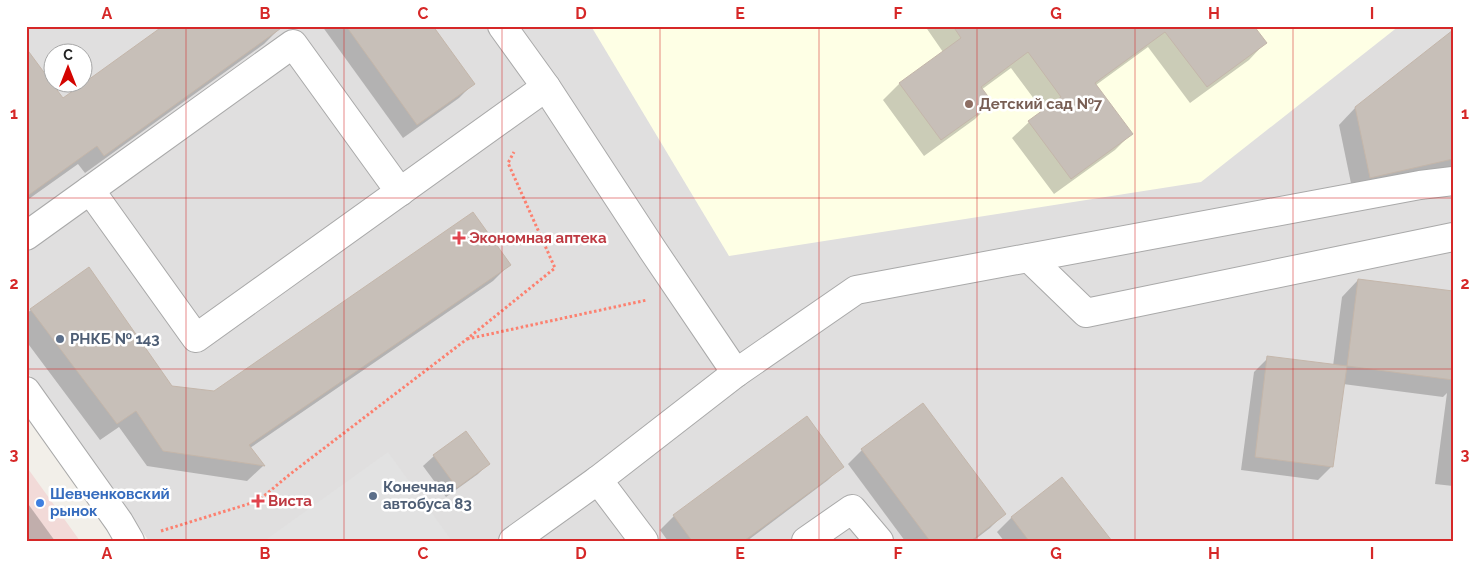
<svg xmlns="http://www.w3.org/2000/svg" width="1479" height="567" font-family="Raleway,sans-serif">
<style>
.residential{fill:#e0dfdf;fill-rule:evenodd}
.commercial{fill:#f2dad8}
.education{fill:#feffe5}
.parking{fill:#e2e2e2}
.shadow{fill:#0003}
.building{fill:#c7bfb8;stroke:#c4b6aa}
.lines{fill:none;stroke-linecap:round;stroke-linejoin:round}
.minor-casing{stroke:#a9a9a9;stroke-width:30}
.path{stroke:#fc8170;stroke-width:3;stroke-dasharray:2.5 2.5;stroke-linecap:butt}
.minor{stroke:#fff;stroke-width:28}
.grid{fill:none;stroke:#d62828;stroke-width:1;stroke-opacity:0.55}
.education-dot{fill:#8d6e63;stroke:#fff;stroke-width:2}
.health-dot{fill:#e0444e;stroke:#fff;stroke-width:2}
.service-dot{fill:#5c6f8a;stroke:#fff;stroke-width:2}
.shop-dot{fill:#3f7fe0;stroke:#fff;stroke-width:2}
.labels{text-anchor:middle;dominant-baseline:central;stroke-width:5;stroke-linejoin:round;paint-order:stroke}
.education-label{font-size:15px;font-weight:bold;fill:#785e54;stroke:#fff;text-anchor:start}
.health-label{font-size:15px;font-weight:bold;fill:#be3a42;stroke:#fff;text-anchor:start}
.service-label{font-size:15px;font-weight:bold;fill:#4e5e75;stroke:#fff;text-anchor:start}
.shop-label{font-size:15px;font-weight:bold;fill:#366cbe;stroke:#fff;text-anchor:start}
.neatline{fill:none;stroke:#d62828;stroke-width:2}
.grid-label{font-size:16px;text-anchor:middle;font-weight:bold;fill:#d62828}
</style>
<rect width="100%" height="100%" fill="#f2efe9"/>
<path class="residential" d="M 26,26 L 1453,26 L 1453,541 L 149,541 L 26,370 ZM 52,52 L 82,52 L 82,82 L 52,82 Z"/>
<polygon class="commercial" points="26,466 80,541 26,541"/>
<polygon class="education" points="591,26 1399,26 1201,182 729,256"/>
<polygon class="parking" points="388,452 452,541 264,541"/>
<g class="shadow">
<polygon points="282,26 264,44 85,173 78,164 26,201 26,50 62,100"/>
<polygon points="322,26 432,26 473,84 459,98 403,138"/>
<polygon points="925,26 1253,26 1265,43 1249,60 1190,103 1148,47 1096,85 1131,134 1115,150 1054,194 1012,138 1029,122 1043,111 1011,68 981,90 991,103 975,119 924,156 883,100 899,84 943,52"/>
<polygon points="1453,32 1453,171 1353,193 1339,125 1355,108"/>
<polygon points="509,265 493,281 250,448 263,466 247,481 147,466 119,427 100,440 26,341 26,314 31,310 172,387 214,393"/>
<polygon points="1358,280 1453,293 1453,486 1435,484 1447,393 1443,397 1343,384 1332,466 1318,480 1241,470 1254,372 1268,358 1333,366 1342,297"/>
<polygon points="862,450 1004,514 990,528 973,541 905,541 848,464"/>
<polygon points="434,456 488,464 478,474 446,497 423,466"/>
<polygon points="842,466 828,480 747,541 668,541 660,530 674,516"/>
<polygon points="1062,479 1110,541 1004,541 997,532 1011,518"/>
<polygon points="26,501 55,541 26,541"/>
</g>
<g class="building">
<polygon points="163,26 284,26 104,156 97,146 26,197 26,48 63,98"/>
<polygon points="346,26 433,26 475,84 417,125"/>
<polygon points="953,26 1254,26 1267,43 1207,87 1165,32 1095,83 1133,134 1071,179 1028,121 1061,97 1028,52 981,87 993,103 941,140 899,83 961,38"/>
<polygon points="1453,30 1453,159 1370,178 1355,107"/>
<polygon points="473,212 511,265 249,445 265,466 163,451 136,411 117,424 30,309 89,267 172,386 214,391"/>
<polygon points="1358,279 1453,291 1453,380 1347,366"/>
<polygon points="1267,356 1347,366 1333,467 1255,457"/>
<polygon points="923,403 1006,514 971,541 930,541 861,449"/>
<polygon points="807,416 844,467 744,541 692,541 673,515"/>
<polygon points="466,431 490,464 457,488 433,455"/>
<polygon points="1062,477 1112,541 1029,541 1011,517"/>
</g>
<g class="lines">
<defs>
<g id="minor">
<polyline points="502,26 546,87 652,249 736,373"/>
<polyline points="90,190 293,44 400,192"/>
<polyline points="26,236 90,190 196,338 546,87"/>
<polyline points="1029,258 1086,313 1453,237"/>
<polyline points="26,391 119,522 130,541"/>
<polyline points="598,480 644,541"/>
<polyline points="513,541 598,480 736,373 856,290 1420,185 1453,181"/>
<polyline points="806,541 852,509 879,541"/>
</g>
</defs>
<use href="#minor" class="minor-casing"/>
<g class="path">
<polyline points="467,339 647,300"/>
<polyline points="161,531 258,501 289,475 467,339 555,268 508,163 514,152"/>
</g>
<use href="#minor" class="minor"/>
</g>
<path class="grid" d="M 186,26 L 186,541M 344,26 L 344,541M 502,26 L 502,541M 660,26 L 660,541M 819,26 L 819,541M 977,26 L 977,541M 1135,26 L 1135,541M 1293,26 L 1293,541M 26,198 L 1453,198M 26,369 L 1453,369"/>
<circle class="education-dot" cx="969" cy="104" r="5"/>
<g class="health-dot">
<path d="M456.5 230.5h5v5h5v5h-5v5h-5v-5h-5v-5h5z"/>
<path d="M255.5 493.5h5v5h5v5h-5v5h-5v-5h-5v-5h5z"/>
</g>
<g class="service-dot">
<circle cx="60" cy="339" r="5"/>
<circle cx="373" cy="496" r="5"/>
</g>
<circle class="shop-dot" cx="40" cy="503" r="5"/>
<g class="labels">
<g class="education-label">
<text x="979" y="104">Детский сад №7</text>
</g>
<g class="health-label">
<text x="469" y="238">Экономная аптека</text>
<text x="268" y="501">Виста</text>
</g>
<g class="service-label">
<text x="70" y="339">РНКБ № 143</text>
<text x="383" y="487">Конечная<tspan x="383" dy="17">автобуса 83</tspan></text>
</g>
<g class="shop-label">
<text x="50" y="494">Шевченковский<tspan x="50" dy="17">рынок</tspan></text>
</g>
</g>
<rect width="1479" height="567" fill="none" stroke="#ffffff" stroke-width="55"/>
<g transform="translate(68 68)"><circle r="24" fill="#ffffff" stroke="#a7a7a7"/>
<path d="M0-4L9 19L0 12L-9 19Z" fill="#d40400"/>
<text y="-8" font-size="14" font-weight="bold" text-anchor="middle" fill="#222222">С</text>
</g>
<rect x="28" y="28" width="1424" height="512" class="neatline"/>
<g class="grid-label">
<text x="107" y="19">A</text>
<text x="265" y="19">B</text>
<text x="423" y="19">C</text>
<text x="581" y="19">D</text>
<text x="740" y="19">E</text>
<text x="898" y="19">F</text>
<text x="1056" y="19">G</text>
<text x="1214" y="19">H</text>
<text x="1372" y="19">I</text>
<text x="14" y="119">1</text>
<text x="1465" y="119">1</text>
<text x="14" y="289">2</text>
<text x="1465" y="289">2</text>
<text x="14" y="460">3</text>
<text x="1465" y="460">3</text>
<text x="107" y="559">A</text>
<text x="265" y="559">B</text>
<text x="423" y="559">C</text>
<text x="581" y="559">D</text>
<text x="740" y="559">E</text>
<text x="898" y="559">F</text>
<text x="1056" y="559">G</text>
<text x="1214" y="559">H</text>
<text x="1372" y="559">I</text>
</g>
</svg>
